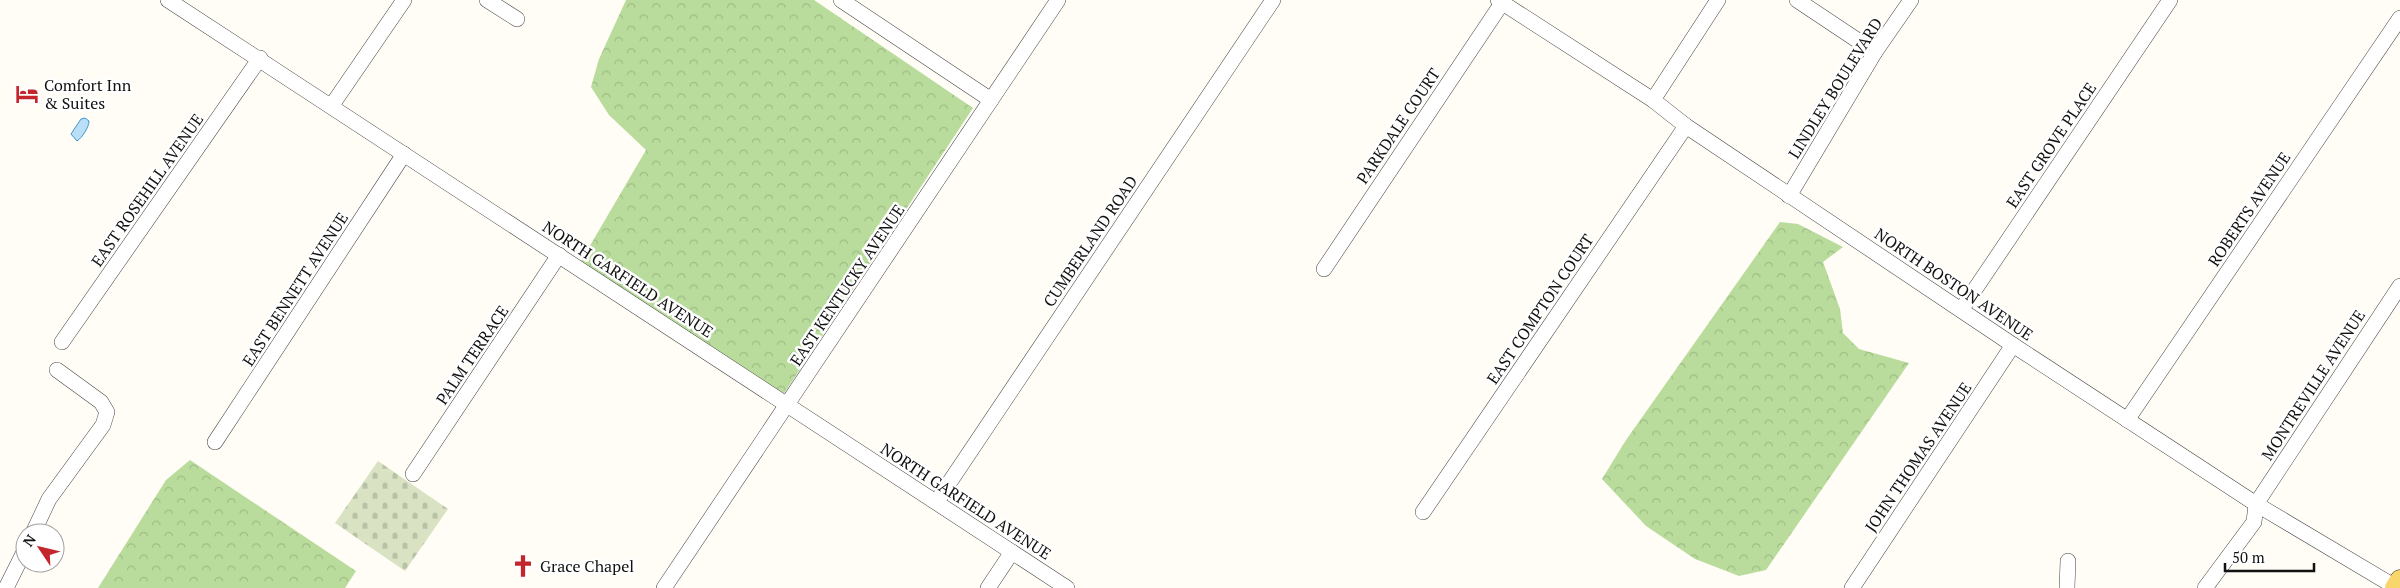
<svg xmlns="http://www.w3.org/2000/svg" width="2400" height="588" font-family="'PT Serif',serif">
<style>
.forest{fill:url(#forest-crowns)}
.cemetery{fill:url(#cemetery-stones)}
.water{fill:#b9e0f7;stroke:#3f96cf}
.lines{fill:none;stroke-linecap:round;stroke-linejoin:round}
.minor-casing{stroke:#444;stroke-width:16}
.major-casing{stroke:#222;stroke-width:21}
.minor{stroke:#fff;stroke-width:15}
.major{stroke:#f9d66b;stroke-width:20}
.labels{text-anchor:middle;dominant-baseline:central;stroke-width:5;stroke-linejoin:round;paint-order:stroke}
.poi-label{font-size:16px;fill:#111;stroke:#fff;text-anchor:start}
.street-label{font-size:16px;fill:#111;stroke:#fff}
</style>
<defs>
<pattern id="forest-crowns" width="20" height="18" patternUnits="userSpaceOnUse" patternTransform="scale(1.25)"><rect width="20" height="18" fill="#b9dc9c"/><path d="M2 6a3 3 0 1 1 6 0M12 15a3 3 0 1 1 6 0" fill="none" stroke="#9ebc85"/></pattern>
<pattern id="cemetery-stones" width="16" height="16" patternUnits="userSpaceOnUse" patternTransform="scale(1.25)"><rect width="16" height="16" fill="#d9e3c4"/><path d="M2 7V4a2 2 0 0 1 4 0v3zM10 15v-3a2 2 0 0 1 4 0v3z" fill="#b9c2a7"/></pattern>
</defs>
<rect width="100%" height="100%" fill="#fffdf5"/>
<g class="forest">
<polygon points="626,0 814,0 973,108 783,395 581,261 646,150 609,115 591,87 599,59"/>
<polygon points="1780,222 1798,224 1843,247 1823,262 1840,309 1843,333 1859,349 1909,363 1766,570 1739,576 1695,559 1646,526 1602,479 1626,440"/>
<polygon points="190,460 356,571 345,588 98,588 166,480"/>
</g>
<polygon class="cemetery" points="378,461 448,509 405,571 335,523"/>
<path class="water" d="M 85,118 L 89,121 C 89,127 82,138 77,141 L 71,134 L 81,119 Z"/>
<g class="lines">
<defs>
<g id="minor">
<polyline points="168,0 1067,588"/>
<polyline points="487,0 517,19"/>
<polyline points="841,0 991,100"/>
<polyline points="1498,0 1653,100 1686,126 2013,345 2256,504 2397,588"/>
<polyline points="1797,0 1875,52"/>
<polyline points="1653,100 1718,0"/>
<polyline points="332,105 404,0"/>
<polyline points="1789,196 1875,52 1911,0"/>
<polyline points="1324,269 1502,3"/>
<polyline points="1961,310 2170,0"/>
<polyline points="62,342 260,58"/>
<polyline points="2127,420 2400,18"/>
<polyline points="215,442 404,154"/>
<polyline points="413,474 559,255"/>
<polyline points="937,501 1273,0"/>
<polyline points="1423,512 1686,126"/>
<polyline points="33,533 49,499 103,425 107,412 101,402 57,370"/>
<polyline points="6,588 25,550"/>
<polyline points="664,588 1058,0"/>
<polyline points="988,588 1012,552"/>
<polyline points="1852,588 2013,345"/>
<polyline points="2067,588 2068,561"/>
<polyline points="2205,588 2254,522 2256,504 2400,286"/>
</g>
<polyline id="major" points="2395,588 2400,580"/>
</defs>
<use href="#minor" class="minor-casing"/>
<use href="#major" class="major-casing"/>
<use href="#minor" class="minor"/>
<use href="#major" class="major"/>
</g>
<defs>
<symbol id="hotel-bare" viewBox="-9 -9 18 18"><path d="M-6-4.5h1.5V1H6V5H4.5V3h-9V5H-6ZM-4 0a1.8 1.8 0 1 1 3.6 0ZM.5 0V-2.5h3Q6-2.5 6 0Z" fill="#c4262e" stroke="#fff" stroke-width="2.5" paint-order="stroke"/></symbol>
<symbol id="church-bare" viewBox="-9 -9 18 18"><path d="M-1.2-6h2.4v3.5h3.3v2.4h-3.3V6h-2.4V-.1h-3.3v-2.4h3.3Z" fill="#c4262e" stroke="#fff" stroke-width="2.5" paint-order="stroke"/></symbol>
</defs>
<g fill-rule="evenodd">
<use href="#hotel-bare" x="11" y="78" width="32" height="32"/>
<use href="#church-bare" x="507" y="550" width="32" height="32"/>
</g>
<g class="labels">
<g class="poi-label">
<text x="44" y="85">Comfort Inn<tspan x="44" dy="18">&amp; Suites</tspan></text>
<text x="540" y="566">Grace Chapel</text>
</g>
<g class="street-label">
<text transform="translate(1835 88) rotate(-58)">LINDLEY BOULEVARD</text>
<text transform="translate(1398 126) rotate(-56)">PARKDALE COURT</text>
<text transform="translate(2051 145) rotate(-56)">EAST GROVE PLACE</text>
<text transform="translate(147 190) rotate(-55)">EAST ROSEHILL AVENUE</text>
<text transform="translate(2249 209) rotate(-56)">ROBERTS AVENUE</text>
<text transform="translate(1090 241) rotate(-56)">CUMBERLAND ROAD</text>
<text transform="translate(628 279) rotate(33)">NORTH GARFIELD AVENUE</text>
<text transform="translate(1954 284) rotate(34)">NORTH BOSTON AVENUE</text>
<text transform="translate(847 285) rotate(-56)">EAST KENTUCKY AVENUE</text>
<text transform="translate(295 289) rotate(-57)">EAST BENNETT AVENUE</text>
<text transform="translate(1540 309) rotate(-56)">EAST COMPTON COURT</text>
<text transform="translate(472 355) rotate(-56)">PALM TERRACE</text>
<text transform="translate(2313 385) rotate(-57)">MONTREVILLE AVENUE</text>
<text transform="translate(1918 457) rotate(-56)">JOHN THOMAS AVENUE</text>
<text transform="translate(966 501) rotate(33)">NORTH GARFIELD AVENUE</text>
</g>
</g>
<g transform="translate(40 548) rotate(305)"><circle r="24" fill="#ffffff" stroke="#a0a0a0"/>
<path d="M0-4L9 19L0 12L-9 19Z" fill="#c4262e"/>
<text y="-8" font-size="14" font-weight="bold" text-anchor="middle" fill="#111111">N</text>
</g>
<path d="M2225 563v8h89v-8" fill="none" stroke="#111111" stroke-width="2.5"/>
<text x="2232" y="563" font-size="15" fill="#111111" stroke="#ffffff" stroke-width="4" paint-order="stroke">50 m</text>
</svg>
